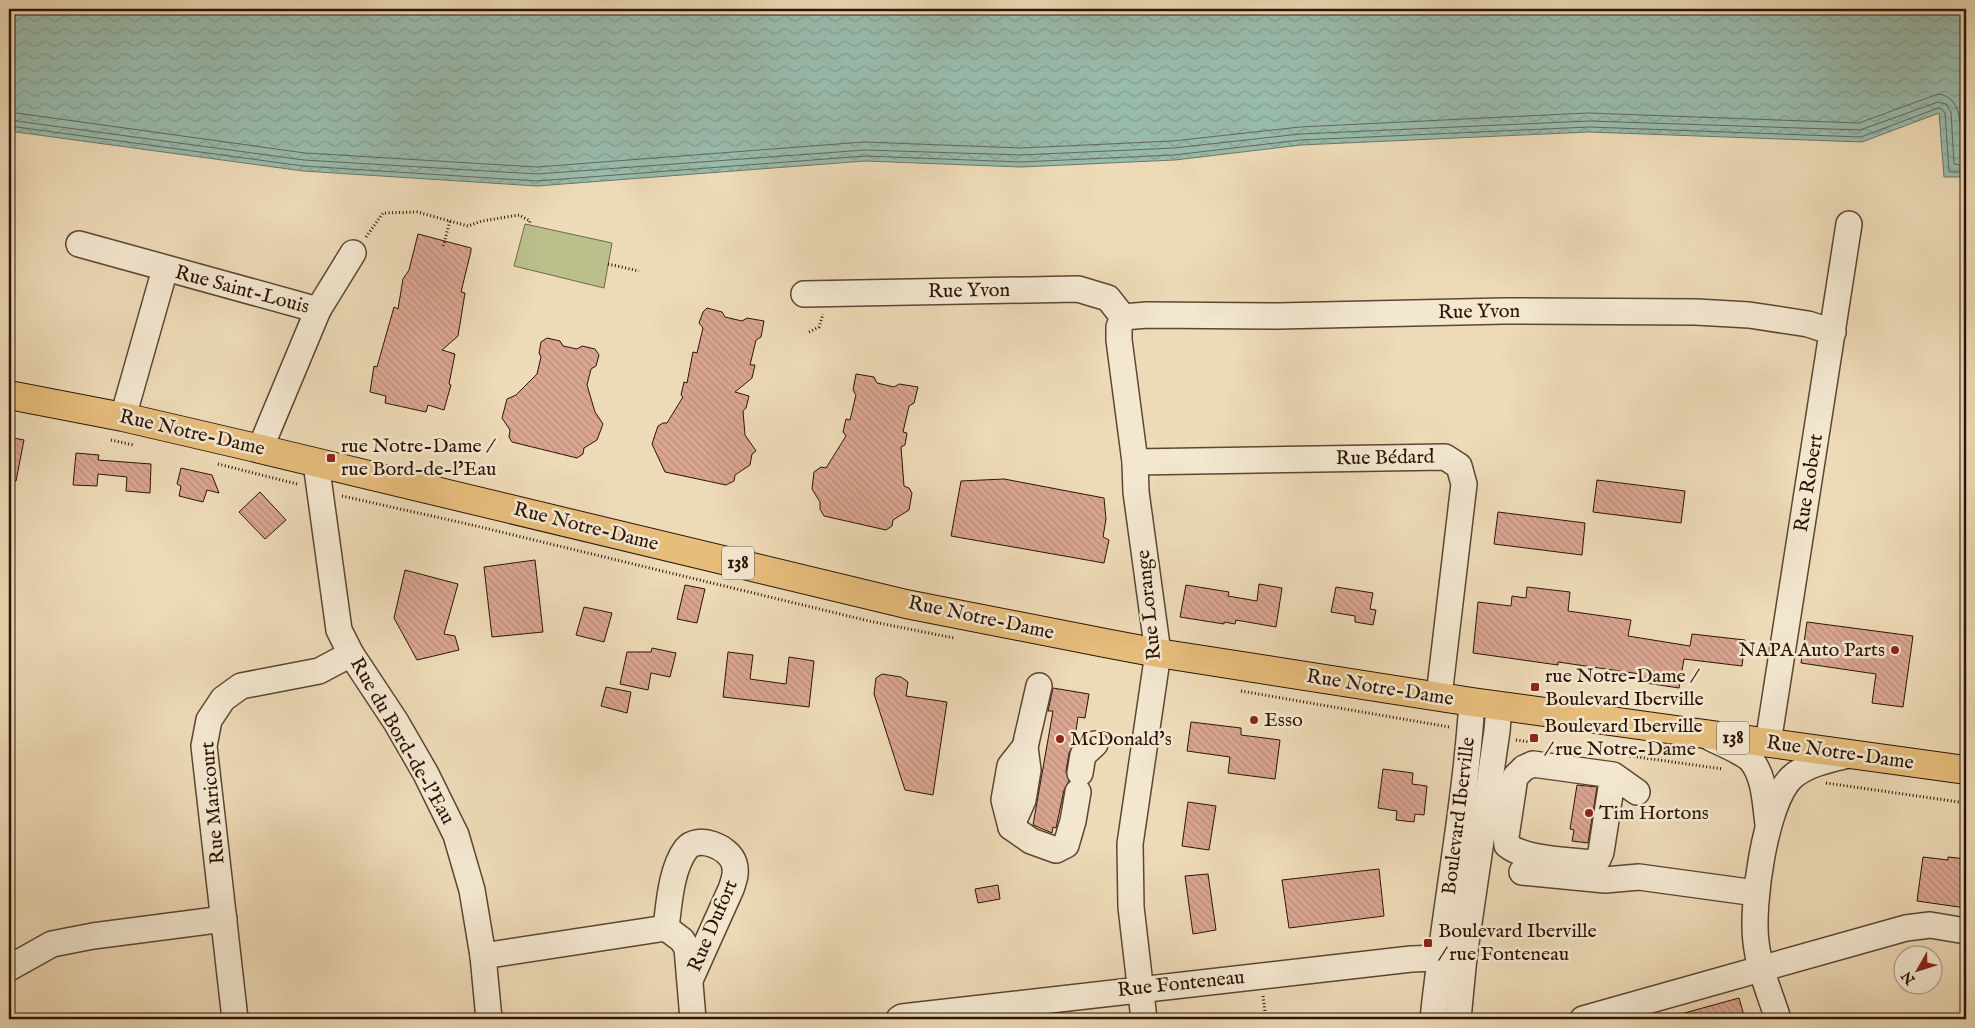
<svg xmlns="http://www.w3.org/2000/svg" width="1975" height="1028" font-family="'IM FELL English',serif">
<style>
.pitch{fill:#babf8c;stroke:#736a4a}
.water{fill:url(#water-waves);stroke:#6d786a}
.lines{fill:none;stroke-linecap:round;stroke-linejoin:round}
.shore{stroke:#62685a;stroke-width:1}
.building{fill:url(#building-back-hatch);stroke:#2c1407}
.minor-casing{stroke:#5c4633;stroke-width:28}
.major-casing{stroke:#2c1407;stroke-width:30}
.path{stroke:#2c1407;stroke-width:3;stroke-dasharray:1 2.5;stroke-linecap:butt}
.minor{stroke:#f3e7d0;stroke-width:25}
.major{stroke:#e6bd7b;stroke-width:28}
.poi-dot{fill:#8f2418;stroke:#f3e7d0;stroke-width:2}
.labels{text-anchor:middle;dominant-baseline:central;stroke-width:5;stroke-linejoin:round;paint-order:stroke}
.shield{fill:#f3e7d0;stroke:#685343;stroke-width:1}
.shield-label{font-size:19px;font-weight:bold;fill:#2c1407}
.street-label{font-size:20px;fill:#2c1407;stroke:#f3e7d0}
.poi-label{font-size:20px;fill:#2c1407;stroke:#f3e7d0;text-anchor:start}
</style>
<defs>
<pattern id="water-waves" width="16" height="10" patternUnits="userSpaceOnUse" patternTransform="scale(1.25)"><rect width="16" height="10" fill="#99bbac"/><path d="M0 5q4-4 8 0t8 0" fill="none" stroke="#84a092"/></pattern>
<pattern id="building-back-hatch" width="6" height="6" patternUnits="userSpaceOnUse" patternTransform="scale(1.25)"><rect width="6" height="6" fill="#daa591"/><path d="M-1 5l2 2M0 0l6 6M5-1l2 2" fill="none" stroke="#bb8d7c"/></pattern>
</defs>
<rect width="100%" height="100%" fill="#eddab6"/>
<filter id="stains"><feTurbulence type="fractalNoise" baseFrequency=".004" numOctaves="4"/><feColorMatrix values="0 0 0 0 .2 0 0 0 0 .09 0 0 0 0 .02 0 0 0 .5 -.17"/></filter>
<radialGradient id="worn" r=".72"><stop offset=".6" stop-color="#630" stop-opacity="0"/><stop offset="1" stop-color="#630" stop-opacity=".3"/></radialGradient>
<polygon class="pitch" points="525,224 612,243 604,288 514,266"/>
<polygon class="water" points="9,9 1966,9 1966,177 1944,177 1939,113 1862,142 1589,132 1301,145 1175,160 1021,167 865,161 537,186 303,171 9,131"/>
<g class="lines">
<g class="shore">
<path d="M 9,112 L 305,153 L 537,167 L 864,142 L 1021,148 L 1173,141 L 1300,127 L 1588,113 L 1859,123 L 1938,94 C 1966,97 1960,136 1961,156 L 1966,158"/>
<polyline points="9,120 304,160 537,174 865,150 1021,155 1174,148 1300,134 1589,121 1860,130 1938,102 1946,104 1951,112 1954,164 1966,166"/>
<polyline points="9,126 303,166 537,181 865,156 1021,162 1174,155 1301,140 1589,127 1861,137 1938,108 1942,109 1945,113 1949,171 1951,172 1966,172"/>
</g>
</g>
<g class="building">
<polygon points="418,234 471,248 471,251 461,292 465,293 458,336 442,350 455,354 449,384 451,385 444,410 428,405 426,412 385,403 386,396 370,392 374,366 377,367 394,307 398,309 403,279 409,270"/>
<polygon points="707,308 722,312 725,317 742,321 747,318 764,321 761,337 756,340 750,365 755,365 752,378 735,392 749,396 746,408 743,411 745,435 756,451 752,454 750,465 735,475 734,481 726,485 665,472 652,444 658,426 663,423 667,423 683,397 681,395 684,382 687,383 693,352 697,353 703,328 699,323 703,312"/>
<polygon points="547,338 560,341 563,346 577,349 582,346 595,349 599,355 596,366 591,369 587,385 595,412 603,424 597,440 584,448 583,454 577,458 512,442 509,437 510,430 502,418 507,399 516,395 537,374 541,357 539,353 541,342"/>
<polygon points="856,374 874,377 877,383 894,387 899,384 918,387 914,403 909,406 903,432 907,433 905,445 901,447 904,486 909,488 912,493 909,510 893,520 892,526 886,530 824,516 820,509 820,502 812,489 814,472 821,467 826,468 846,436 843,432 846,419 850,420 856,395 853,390"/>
<polygon points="9,437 24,440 16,481 9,481"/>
<polygon points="76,453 99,455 98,460 151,464 150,493 126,491 127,477 98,474 97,486 73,485"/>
<polygon points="181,468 212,475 219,493 207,490 203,502 179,496 181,486 177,484"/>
<polygon points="1004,479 1104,498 1106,519 1103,537 1109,540 1104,563 951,536 961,481"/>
<polygon points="1597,480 1685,491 1681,523 1593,512"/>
<polygon points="260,492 286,520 265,539 239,512"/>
<polygon points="1498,512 1585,523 1582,555 1494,544"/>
<polygon points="535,560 543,632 492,637 484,567"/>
<polygon points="405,570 458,584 444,634 455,636 459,650 417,660 394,618"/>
<polygon points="1259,584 1282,588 1276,627 1236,620 1235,624 1224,622 1224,624 1180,617 1186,585 1229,592 1228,596 1257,601"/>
<polygon points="685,585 705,589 697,623 677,619"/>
<polygon points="1336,587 1373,593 1370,609 1376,610 1373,625 1355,622 1355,616 1331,612"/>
<polygon points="1527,587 1570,592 1568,611 1631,620 1628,636 1690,646 1692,634 1745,640 1742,666 1684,659 1679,688 1639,682 1640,674 1558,662 1558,665 1473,653 1478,602 1511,606 1512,596 1526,598"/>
<polygon points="584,607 612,613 604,642 576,635"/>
<polygon points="1807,622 1913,636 1903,707 1872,703 1876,674 1801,663"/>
<polygon points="652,648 676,653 670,677 651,673 648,690 620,684 627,652 651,652"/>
<polygon points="728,652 753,655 750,679 786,684 789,657 814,661 809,707 723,697"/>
<polygon points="882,674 901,677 908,682 906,696 947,702 933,795 905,790 874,694 876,678"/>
<polygon points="606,687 631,692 627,713 601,706"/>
<polygon points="1053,688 1089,694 1085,718 1078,717 1074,744 1069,753 1066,771 1069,781 1064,790 1056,828 1053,827 1052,833 1033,825 1053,711 1048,711"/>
<polygon points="1191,722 1241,728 1241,735 1280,740 1275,779 1228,773 1230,757 1187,751"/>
<polygon points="1383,769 1413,773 1412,784 1427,786 1424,815 1415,814 1414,822 1396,820 1397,811 1378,808"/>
<polygon points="1577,785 1597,787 1588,843 1572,841 1574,830 1570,829"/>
<polygon points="1188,802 1216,806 1209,850 1182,846"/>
<polygon points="1923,857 1948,860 1948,857 1966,859 1966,908 1917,901"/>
<polygon points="1379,869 1384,916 1289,928 1282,880"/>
<polygon points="1208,874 1216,930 1193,934 1185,876"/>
<polygon points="998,885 1000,899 978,903 975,889"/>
<polygon points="1739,998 1745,1019 1677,1019 1677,1015"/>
</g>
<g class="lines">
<defs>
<g id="minor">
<polyline points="79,244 318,310"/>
<polyline points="804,294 1078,289 1108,298 1123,317"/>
<polyline points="123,417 165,269"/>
<polyline points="260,449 318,310 353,253"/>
<polyline points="1135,462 1445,457 1459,466 1464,484 1439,696"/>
<polyline points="316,463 339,630 351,654 396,722 426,774 456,835 472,890 483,956 489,1019"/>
<polyline points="1039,686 1025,747 1010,766 1004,800 1011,827 1031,841 1056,850 1066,845 1073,821 1078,792"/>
<path d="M 1709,737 C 1720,743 1743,752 1751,760 C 1765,777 1765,803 1768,824"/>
<polyline points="1768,743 1849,224"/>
<polyline points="1080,773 1083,755 1095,744"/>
<path d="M 1613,775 L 1601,852 L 1598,859 L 1591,863 C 1568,860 1525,860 1507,845 L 1506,837 L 1515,777 L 1524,768 L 1533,764 L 1613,775 L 1637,792"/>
<polyline points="1011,827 1023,800 1028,770 1025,747"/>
<polyline points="1522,872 1605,880 1639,877 1756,893"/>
<path d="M 666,928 C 669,904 671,869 686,849 C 698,834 729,847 734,863 C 737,873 734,880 731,889 L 691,978"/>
<polyline points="483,956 666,928 682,940 687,948 693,1019"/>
<polyline points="9,968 52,944 93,936 224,919"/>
<polyline points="235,1019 204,746 209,720 223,699 241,686 319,671 351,654"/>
<polyline points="899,1019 902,1017 1411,959 1464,957"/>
<polyline points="1144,1019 1131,907 1130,844 1158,653 1136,492 1135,462 1119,340 1119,327 1123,317 1147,315 1278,316 1504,311 1696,312 1749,315 1808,324 1833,332"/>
<path d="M 1433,1019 C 1444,913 1465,809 1472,702"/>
<polyline points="1458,1019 1464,957 1497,731 1499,706"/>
<polyline points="1583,1019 1906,928 1930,925 1966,931"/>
<path d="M 1778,1019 C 1770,994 1759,969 1756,942 C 1751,906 1765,804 1791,778 C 1807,763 1831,760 1851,754"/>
</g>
<polyline id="major" points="9,395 123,417 252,447 906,604 1105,643 1158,653 1472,702 1966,770"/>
</defs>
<use href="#minor" class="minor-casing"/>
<use href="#major" class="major-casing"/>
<g class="path">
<polyline points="450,221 468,226 482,221 519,215 530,221 529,225"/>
<polyline points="366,237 383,213 417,212 450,221 443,247"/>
<polyline points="608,264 639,271"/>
<polyline points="809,332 819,327 823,314"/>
<polyline points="111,440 134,445"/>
<polyline points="218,464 297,484"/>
<polyline points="342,496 472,525 869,621 954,638"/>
<polyline points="1241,691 1449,727"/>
<polyline points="1516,740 1530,742"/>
<polyline points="1623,755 1723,769"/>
<polyline points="1826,783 1966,803"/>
<polyline points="1263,996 1266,1019"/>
</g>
<use href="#minor" class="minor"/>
<use href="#major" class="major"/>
</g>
<g class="poi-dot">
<rect x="326" y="453" width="10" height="10" rx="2.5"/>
<circle cx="1895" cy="650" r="5"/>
<rect x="1530" y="682" width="10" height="10" rx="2.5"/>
<circle cx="1254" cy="720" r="5"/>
<rect x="1529" y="733" width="10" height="10" rx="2.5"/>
<circle cx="1060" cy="739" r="5"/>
<circle cx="1589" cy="813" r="5"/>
<rect x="1423" y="938" width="10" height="10" rx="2.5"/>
</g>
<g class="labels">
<g class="shield">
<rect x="722" y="546.5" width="32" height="33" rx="4"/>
<rect x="1717" y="721.5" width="32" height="33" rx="4"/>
</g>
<g class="shield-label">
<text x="738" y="563">138</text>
<text x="1733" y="738">138</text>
</g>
<g class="street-label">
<text transform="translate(242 290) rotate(15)">Rue Saint-Louis</text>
<text transform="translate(969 291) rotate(-1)">Rue Yvon</text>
<text transform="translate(1479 312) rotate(-1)">Rue Yvon</text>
<text transform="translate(192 433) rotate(13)">Rue Notre-Dame</text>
<text transform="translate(1385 458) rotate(-1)">Rue Bédard</text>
<text transform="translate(1809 483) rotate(-81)">Rue Robert</text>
<text transform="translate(586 527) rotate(14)">Rue Notre-Dame</text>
<text transform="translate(1149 605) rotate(-96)">Rue Lorange</text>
<text transform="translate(981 618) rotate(12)">Rue Notre-Dame</text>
<text transform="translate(1380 688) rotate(9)">Rue Notre-Dame</text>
<text transform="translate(402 741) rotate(60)">Rue du Bord-de-l'Eau</text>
<text transform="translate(1840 753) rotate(8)">Rue Notre-Dame</text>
<text transform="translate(213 803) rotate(-95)">Rue Maricourt</text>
<text transform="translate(1459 816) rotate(-83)">Boulevard Iberville</text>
<text transform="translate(713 926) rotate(-67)">Rue Dufort</text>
<text transform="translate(1181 984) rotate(-6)">Rue Fonteneau</text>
</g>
<g class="poi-label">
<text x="341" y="446">rue Notre-Dame /<tspan x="341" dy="23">rue Bord-de-l'Eau</tspan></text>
<text x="1885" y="650" text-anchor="end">NAPA Auto Parts</text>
<text x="1545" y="676">rue Notre-Dame /<tspan x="1545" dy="23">Boulevard Iberville</tspan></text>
<text x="1264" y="720">Esso</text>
<text x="1544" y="726">Boulevard Iberville<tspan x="1544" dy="23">/ rue Notre-Dame</tspan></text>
<text x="1070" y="739">McDonald's</text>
<text x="1599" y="813">Tim Hortons</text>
<text x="1438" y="931">Boulevard Iberville<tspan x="1438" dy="23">/ rue Fonteneau</tspan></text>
</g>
</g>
<rect width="1975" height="1028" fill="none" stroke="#eddab6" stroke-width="30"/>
<rect x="10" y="10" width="1955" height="1008" fill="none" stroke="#2c1407" stroke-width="2.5"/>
<rect x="15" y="15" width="1945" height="998" fill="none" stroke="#2c1407"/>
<g transform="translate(1918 970) rotate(231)"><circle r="24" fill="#f3e7d0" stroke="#a39380"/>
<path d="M0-4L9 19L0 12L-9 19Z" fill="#8f2418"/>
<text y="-8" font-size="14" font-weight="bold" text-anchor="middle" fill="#2c1407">N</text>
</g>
<rect width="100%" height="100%" filter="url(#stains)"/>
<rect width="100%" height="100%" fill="url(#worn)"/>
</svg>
